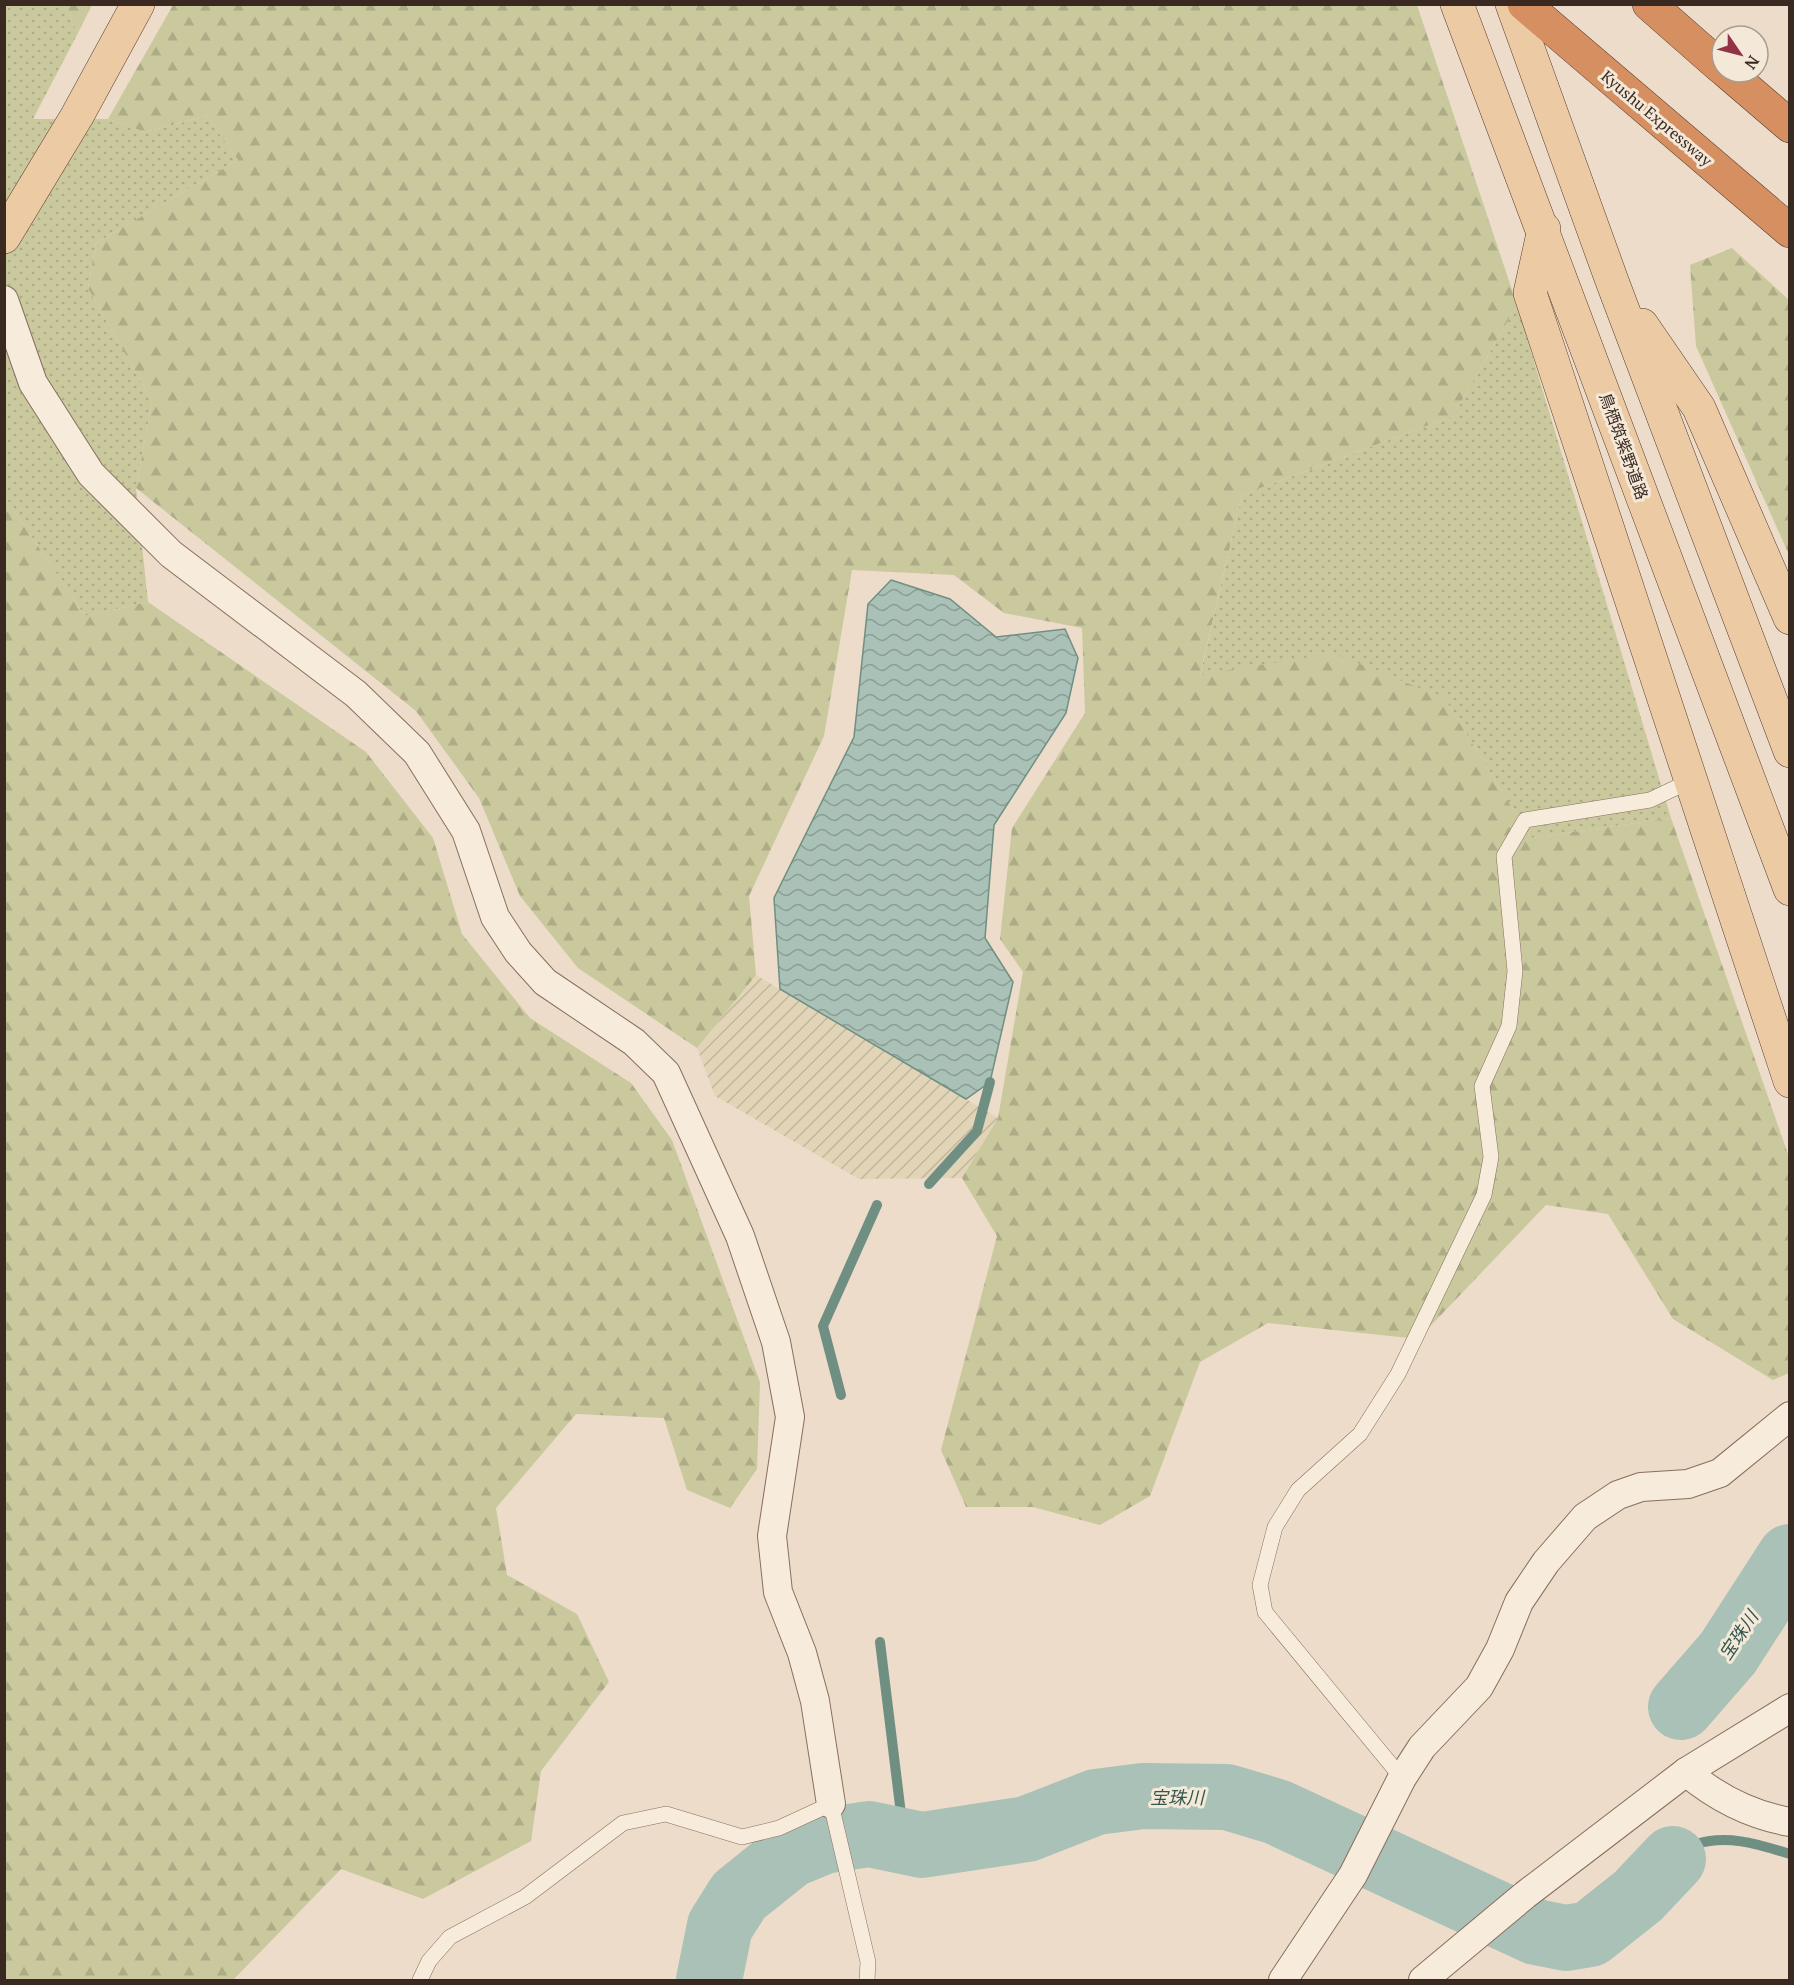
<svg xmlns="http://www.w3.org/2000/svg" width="1794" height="1985" font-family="'PT Serif','Noto Sans JP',serif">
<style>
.farmland{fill:url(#farmland-furrows)}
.grass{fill:url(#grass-dots)}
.forest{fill:url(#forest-firs)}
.water{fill:url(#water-waves);stroke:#708f83;stroke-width:1.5}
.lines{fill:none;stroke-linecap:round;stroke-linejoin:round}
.stream{stroke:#708f83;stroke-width:10}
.river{stroke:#a9c1b6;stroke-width:66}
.lane-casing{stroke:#886e5e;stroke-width:16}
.street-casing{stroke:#886e5e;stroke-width:30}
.primary-casing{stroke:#563d32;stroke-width:34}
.highway-casing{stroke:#563d32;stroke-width:34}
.lane{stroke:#f7ebdc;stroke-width:15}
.street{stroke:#f7ebdc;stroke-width:28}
.primary{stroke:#eccaa4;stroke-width:33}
.highway{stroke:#d58f60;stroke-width:33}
.labels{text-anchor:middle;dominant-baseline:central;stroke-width:6;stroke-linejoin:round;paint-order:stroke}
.street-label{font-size:16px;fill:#392921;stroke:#f4e8d8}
.water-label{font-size:18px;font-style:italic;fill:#31584f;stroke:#f4e8d8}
</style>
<defs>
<pattern id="farmland-furrows" width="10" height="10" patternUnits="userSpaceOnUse" patternTransform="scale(1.5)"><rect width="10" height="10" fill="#e1d4b7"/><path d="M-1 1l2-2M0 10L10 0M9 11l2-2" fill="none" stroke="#c2b69d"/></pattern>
<pattern id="grass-dots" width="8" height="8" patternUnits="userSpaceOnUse" patternTransform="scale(1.5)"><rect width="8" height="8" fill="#cac89d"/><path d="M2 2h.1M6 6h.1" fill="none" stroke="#aeac87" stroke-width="1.8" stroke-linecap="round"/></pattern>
<pattern id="forest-firs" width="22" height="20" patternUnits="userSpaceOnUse" patternTransform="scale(1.5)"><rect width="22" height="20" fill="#cac89d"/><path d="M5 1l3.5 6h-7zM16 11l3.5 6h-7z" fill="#aeac87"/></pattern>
<pattern id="water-waves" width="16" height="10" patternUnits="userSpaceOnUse" patternTransform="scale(1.5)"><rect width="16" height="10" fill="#a9c1b6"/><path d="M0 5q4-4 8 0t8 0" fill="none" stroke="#8b9d94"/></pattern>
</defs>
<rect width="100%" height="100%" fill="#ecdcc9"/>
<polygon class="farmland" points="756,975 998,1118 962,1178 859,1179 715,1096 697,1048"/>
<g class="grass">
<polygon points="4,5 64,5 78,33 33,119 108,119 145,132 207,116 238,160 96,243 88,288 152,401 136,488 148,602 85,616 5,497"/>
<polygon points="1517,305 1671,818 1531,838 1444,698 1200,676 1242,495 1453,416"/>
</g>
<g class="forest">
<polygon points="64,5 92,5 78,33"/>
<polygon points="173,5 1417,5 1517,305 1453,416 1242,495 1200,675 1333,653 1444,698 1531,838 1671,818 1789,1157 1789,1373 1773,1380 1673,1319 1608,1214 1546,1205 1418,1339 1268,1323 1200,1362 1150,1496 1100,1525 1033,1507 966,1507 941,1450 997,1236 962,1178 998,1118 1023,972 1000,939 1012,828 1085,713 1082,628 1004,613 954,575 852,570 824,736 749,896 756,975 697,1048 578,968 520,896 479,798 416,711 136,488 152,401 88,288 96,243 238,160 207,116 145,132 108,119"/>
<polygon points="1732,248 1789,300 1789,555 1696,346 1690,265"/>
<polygon points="5,497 85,616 148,602 366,752 433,838 462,934 530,1018 631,1083 672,1140 760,1382 757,1469 730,1508 687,1490 664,1418 576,1414 496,1508 507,1575 577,1614 609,1682 541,1771 531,1841 423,1899 341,1869 233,1980 5,1980"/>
</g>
<polygon class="water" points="891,580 950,599 996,637 1065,629 1078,658 1066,713 994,825 985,938 1013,982 990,1082 966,1099 780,989 774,898 854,737 868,604"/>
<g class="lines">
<g class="stream">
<polyline points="929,1184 977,1131 990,1082"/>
<polyline points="841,1395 823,1326 877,1205"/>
<polyline points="869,1834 901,1814 880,1642"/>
<path d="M 1673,1859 C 1681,1855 1689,1847 1697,1844 C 1728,1834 1760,1845 1790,1854"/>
</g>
<g class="river">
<polyline points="1681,1707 1728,1653 1790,1557"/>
<polyline points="709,1980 720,1926 739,1896 790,1855 824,1841 869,1834 922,1845 1027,1829 1096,1802 1143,1796 1227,1797 1277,1812 1536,1932 1566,1938 1590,1934 1638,1896 1673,1859"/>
</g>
<defs>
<g id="lane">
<polyline points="1402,1778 1265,1612 1260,1585 1275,1527 1298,1490 1360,1434 1398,1374 1484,1195 1491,1157 1482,1086 1509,1026 1515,971 1504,856 1525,820 1650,800 1690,781"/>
<polyline points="420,1980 429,1961 450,1937 525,1897 623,1823 666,1814 742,1837 779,1828 831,1804 868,1962 867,1980"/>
</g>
<g id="street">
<polyline points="4,300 33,383 91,474 171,554 356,694 417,753 466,831 495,917 518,952 545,982 634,1042 666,1073 740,1236 776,1342 790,1417 772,1536 778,1592 802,1653 815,1701 831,1804"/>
<path d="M 1686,1772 C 1716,1797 1750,1815 1790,1822"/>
<polyline points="1283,1980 1353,1875 1402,1778 1422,1747 1479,1687 1500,1649 1519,1602 1546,1562 1585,1517 1618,1495 1641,1487 1688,1484 1720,1473 1790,1416"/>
<polyline points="1423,1980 1525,1895 1686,1772 1790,1708"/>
</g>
<g id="primary">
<polyline points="1457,4 1790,889"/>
<polyline points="1512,4 1612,281 1790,751"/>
<polyline points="1544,229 1530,293 1790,1081"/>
<polyline points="4,237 77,116 138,4"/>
<polyline points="1642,325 1699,408 1790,618"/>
</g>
<g id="highway">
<polyline points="1524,4 1790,231"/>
<polyline points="1649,4 1722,68"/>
<polyline points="1727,72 1790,126"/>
</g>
</defs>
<use href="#lane" class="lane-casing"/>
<use href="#street" class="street-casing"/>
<use href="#primary" class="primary-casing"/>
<use href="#highway" class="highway-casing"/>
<use href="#lane" class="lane"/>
<use href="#street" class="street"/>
<use href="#primary" class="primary"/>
<use href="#highway" class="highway"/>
</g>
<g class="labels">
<g class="street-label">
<text transform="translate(1657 118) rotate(40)">Kyushu Expressway</text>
<text transform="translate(1624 446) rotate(70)">鳥栖筑紫野道路</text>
</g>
<g class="water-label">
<text transform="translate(1738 1635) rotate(-56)">宝珠川</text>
<text x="1177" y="1797">宝珠川</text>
</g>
</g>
<rect width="1794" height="1985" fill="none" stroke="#392921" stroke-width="12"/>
<g transform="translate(1740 54) rotate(125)"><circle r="28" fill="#f4e8d8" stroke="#a99c8f" stroke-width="1.5"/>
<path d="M0-4.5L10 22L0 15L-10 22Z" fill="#933242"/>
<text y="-9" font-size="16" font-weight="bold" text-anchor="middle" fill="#392921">N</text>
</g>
</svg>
